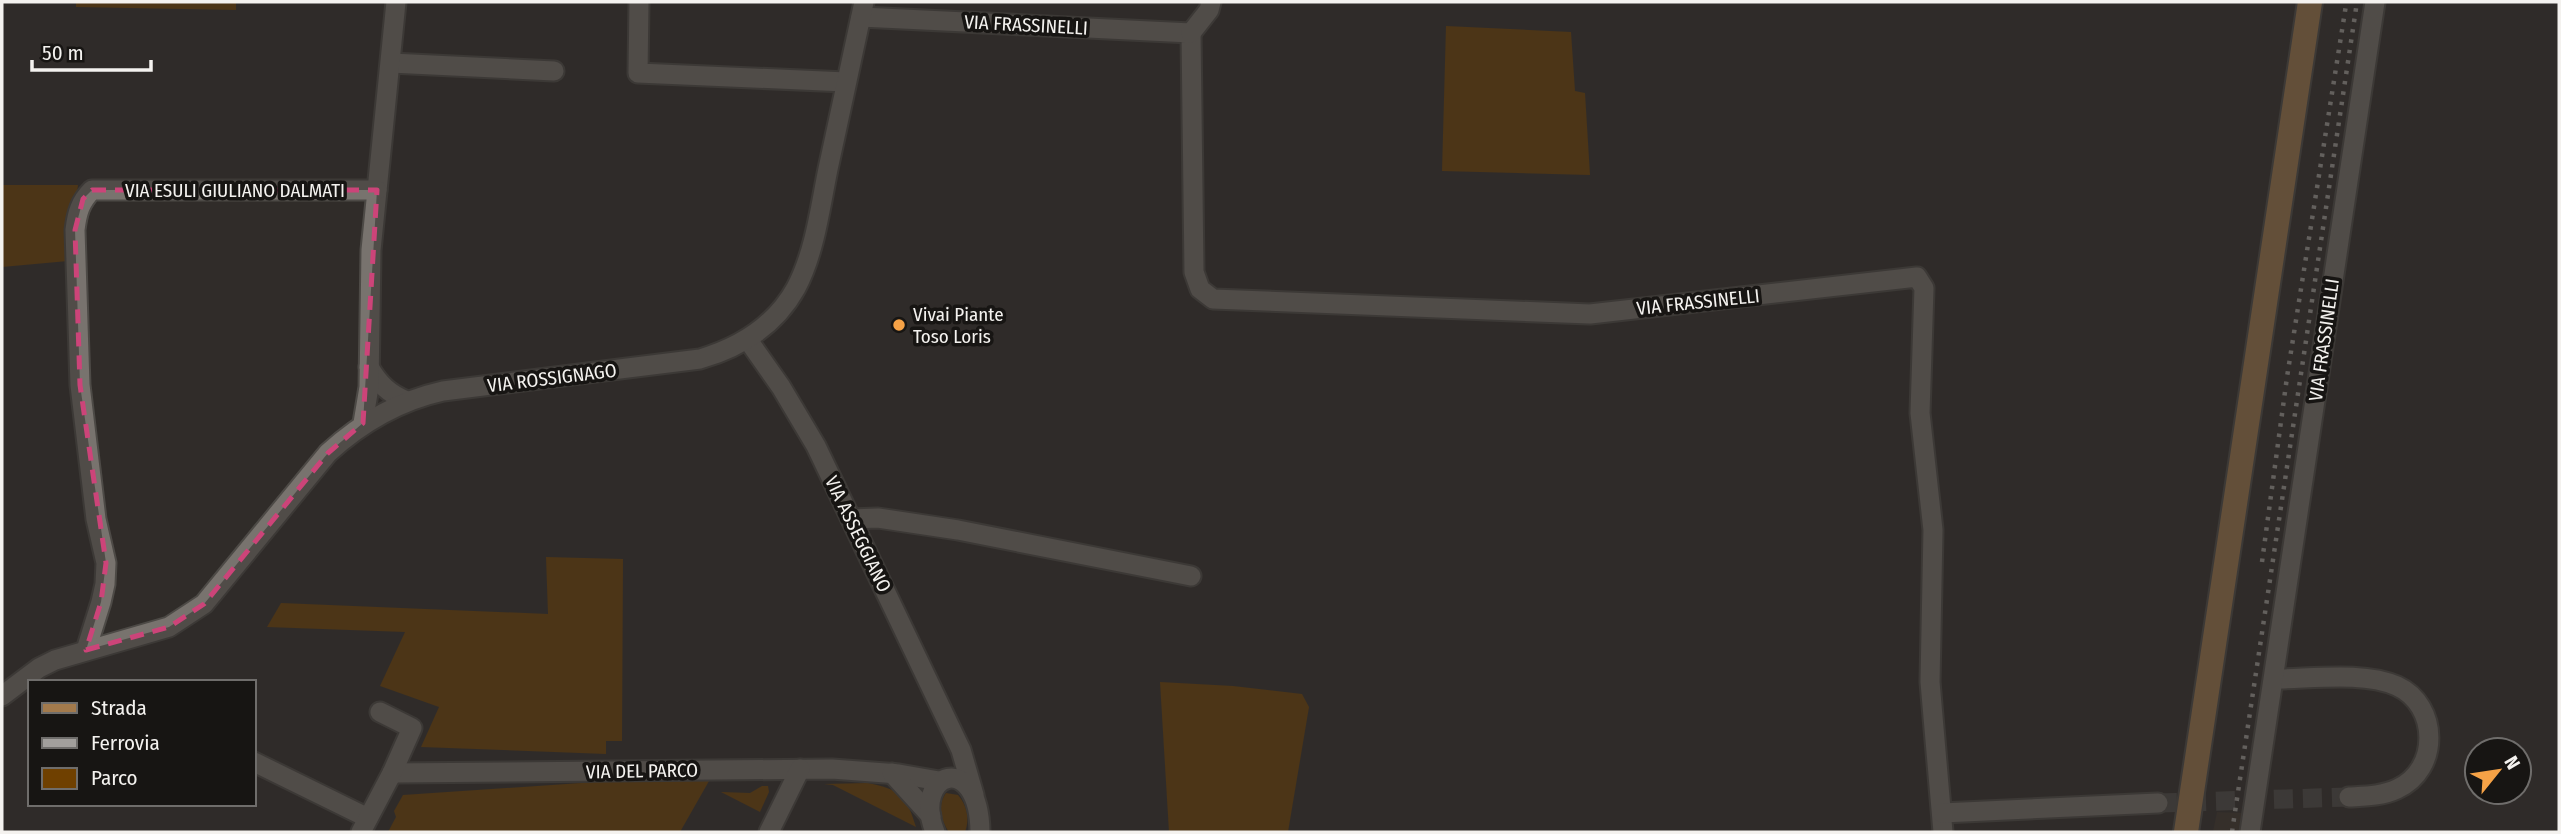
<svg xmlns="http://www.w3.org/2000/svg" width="2561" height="834" font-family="'Fira Sans Condensed',sans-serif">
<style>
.built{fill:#3c332b}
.green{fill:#6f4000}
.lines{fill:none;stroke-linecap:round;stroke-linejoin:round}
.minor-tunnel{stroke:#4d4a47;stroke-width:19;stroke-dasharray:19 10;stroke-linecap:butt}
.minor-casing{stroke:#4d4a46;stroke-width:23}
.major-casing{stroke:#4d4a46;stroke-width:28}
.minor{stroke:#78736e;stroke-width:19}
.major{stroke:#a37a4c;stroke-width:24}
.rail{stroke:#a29f9c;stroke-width:4.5;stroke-dasharray:3.5 7;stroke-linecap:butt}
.marked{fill:none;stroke:#cc4479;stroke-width:5;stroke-dasharray:14 9;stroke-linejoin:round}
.poi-dot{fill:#f6a246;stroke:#171513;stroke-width:2.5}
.labels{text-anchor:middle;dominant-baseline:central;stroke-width:7;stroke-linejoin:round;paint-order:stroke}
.street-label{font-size:19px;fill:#f4f2ef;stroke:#171513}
.poi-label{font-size:19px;fill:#f4f2ef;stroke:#171513;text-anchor:start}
</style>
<rect width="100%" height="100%" fill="#302c29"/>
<polygon class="built" points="2217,812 2242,813 2238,832 2213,832"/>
<g class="green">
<polygon points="76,2 236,2 236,10 76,7"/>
<polygon points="1446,26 1571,32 1575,91 1585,93 1590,175 1442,171"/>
<polygon points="2,185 78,185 68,261 2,267"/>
<polygon points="546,557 623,559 622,741 606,741 606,754 421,747 439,707 380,686 405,632 267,627 281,603 548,614"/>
<polygon points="1160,682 1233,686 1302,694 1309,707 1288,832 1169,832"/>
<polygon points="713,774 680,832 388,832 396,817 394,811 403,795"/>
<path d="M 868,783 C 900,789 907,797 916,827 L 833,785 L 824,784 Z"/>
<polygon points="762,786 768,786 769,792 760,812 721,792 750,793"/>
<path d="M 946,793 L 958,795 C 967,805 970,819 965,832 L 949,832 C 941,821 937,805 946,793 Z"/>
</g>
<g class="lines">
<polyline class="minor-tunnel" points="2158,803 2349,797"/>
<defs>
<g id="minor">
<polyline points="639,2 638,73 846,82"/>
<polyline points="861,17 1191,33 1194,272 1200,289 1213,299 1590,314 1917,277 1924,288 1920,413 1933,530 1930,682 1943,832"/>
<polyline points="1191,33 1209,10 1211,2"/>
<polyline points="391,63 554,71"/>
<polyline points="748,340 781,387 816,446 961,750 974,795"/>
<path d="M 369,367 C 379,384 389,394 407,401"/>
<polyline points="363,423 369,387 371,250 396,2"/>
<polyline points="851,519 878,518 958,530 1191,576"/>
<path d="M 86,650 L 101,602 L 105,584 L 106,563 L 96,519 L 80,385 L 75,230 C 77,213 80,202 92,190 L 377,190"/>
<path d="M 2274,679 C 2310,679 2364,671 2397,686 C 2439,705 2440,770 2397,789 C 2382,796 2365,796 2349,797"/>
<path d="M 2,696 L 39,668 L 55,660 L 169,627 L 204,604 L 328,453 C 362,422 398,401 443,391 L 700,359 C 741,347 775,326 796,288 C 815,252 820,208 828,169 C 840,113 852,58 864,2"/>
<polyline points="254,762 368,818"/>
<polyline points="392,773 832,769 899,774 939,781"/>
<polyline points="892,773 931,816"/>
<polyline points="1942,813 2158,803"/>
<polyline points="361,832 392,773 412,728 380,712"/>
<polyline points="769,832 800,769"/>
<path d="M 935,832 C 911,772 979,749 980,832"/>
<polyline points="2250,832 2375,2"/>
</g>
<polyline id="major" points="2186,832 2310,2"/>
</defs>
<use href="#minor" class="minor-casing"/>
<use href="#major" class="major-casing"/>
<use href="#minor" class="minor"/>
<use href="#major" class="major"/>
<g class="rail">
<polyline points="2262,562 2287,377 2346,5"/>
<polyline points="2232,832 2357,2"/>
</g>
</g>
<path d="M0 0H2561V834H0ZM 92,190 L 377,190 L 363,423 L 328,453 L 204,604 L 169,627 L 86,650 L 101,602 L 106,563 L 80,385 L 75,230 L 83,199 Z" fill="#302c29" fill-opacity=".55" fill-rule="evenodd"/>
<path class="marked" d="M 92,190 L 377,190 L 363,423 L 328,453 L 204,604 L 169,627 L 86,650 L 101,602 L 106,563 L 80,385 L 75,230 L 83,199 Z"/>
<circle class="poi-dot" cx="899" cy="325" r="7"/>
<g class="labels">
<g class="street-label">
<text transform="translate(1026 25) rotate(3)">VIA FRASSINELLI</text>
<text x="235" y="190">VIA ESULI GIULIANO DALMATI</text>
<text transform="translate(1698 302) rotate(-6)">VIA FRASSINELLI</text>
<text transform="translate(2324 340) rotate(-82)">VIA FRASSINELLI</text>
<text transform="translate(552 378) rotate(-7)">VIA ROSSIGNAGO</text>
<text transform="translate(858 534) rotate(64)">VIA ASSEGGIANO</text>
<text transform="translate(642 771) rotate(-1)">VIA DEL PARCO</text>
</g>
<g class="poi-label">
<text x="913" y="314">Vivai Piante<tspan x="913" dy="22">Toso Loris</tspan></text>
</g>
</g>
<rect width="2561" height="834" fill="none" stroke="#f4f2ef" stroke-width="7"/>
<rect x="28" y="680" width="228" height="126" fill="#171513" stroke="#6f6d6b" stroke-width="2"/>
<rect x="42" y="703" width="35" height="10" fill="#a37a4c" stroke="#6f6d6b" stroke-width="2"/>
<text x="91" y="715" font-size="21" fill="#f4f2ef">Strada</text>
<rect x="42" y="738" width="35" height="10" fill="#a29f9c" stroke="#6f6d6b" stroke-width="2"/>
<text x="91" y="750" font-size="21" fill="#f4f2ef">Ferrovia</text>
<rect x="42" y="768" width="35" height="21" fill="#6f4000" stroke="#6f6d6b" stroke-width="2"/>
<text x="91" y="785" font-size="21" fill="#f4f2ef">Parco</text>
<g transform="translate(2498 771) rotate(60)"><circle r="33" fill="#171513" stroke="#6f6d6b" stroke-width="2"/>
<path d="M0-5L12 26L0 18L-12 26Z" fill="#f6a246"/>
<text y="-10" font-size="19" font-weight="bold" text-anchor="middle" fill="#f4f2ef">N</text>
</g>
<path d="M32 60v10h119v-10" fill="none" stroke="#f4f2ef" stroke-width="3.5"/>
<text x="42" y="60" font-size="21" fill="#f4f2ef" stroke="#171513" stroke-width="5" paint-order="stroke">50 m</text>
</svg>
